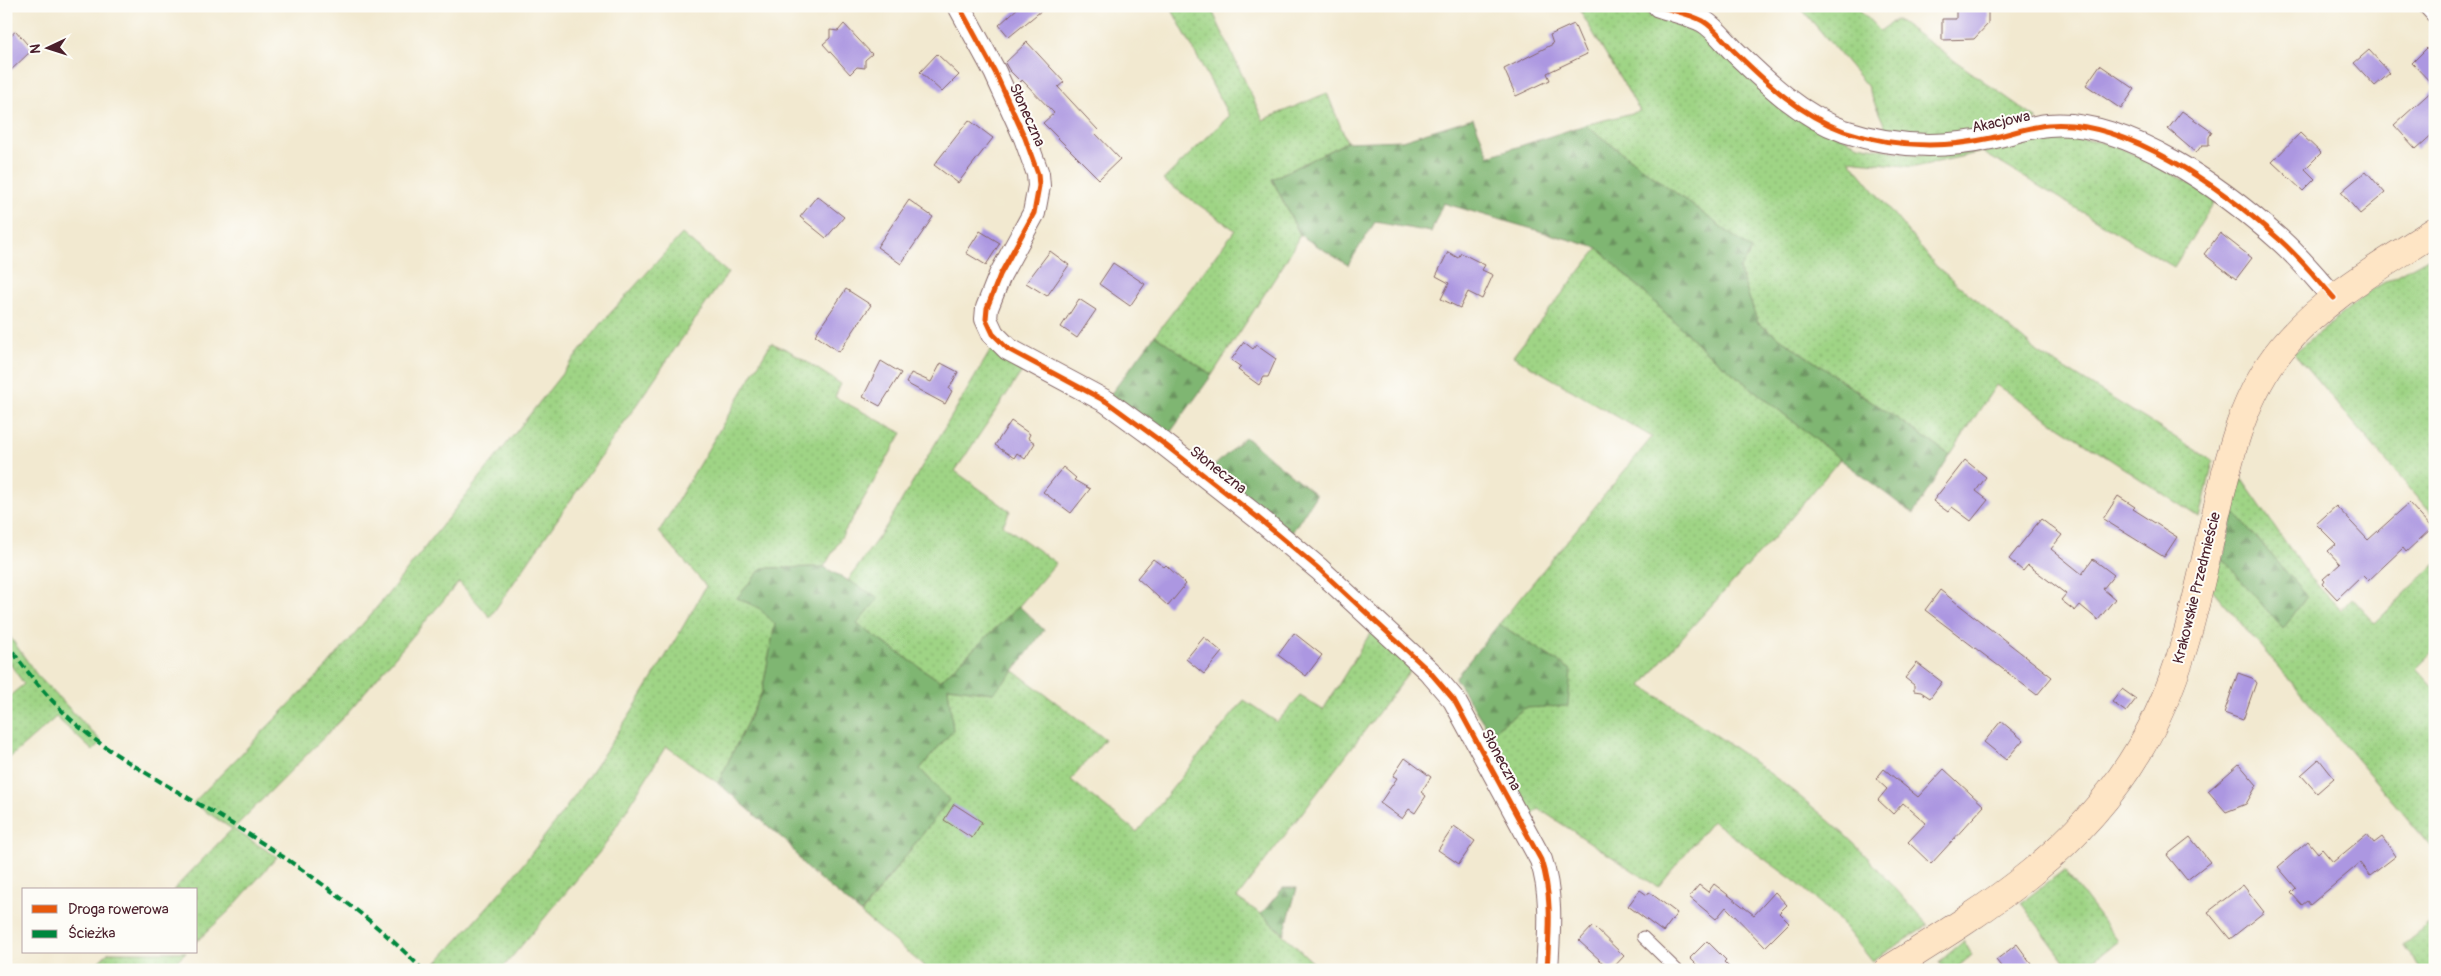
<svg xmlns="http://www.w3.org/2000/svg" width="2441" height="976" font-family="Pangolin,sans-serif">
<style>
.grass{fill:url(#grass-dots);stroke:#747a58}
.forest{fill:url(#forest-firs);stroke:#646a4e}
.building{fill:#ac97e1}
.lines{fill:none;stroke-linecap:round;stroke-linejoin:round}
.service-casing{stroke:#856665;stroke-width:13}
.minor-casing{stroke:#856665;stroke-width:24}
.secondary-casing{stroke:#856665;stroke-width:29}
.service{stroke:#fff;stroke-width:11}
.minor{stroke:#fff;stroke-width:22}
.secondary{stroke:#fee5c5;stroke-width:28}
.quiet{stroke:#00873e;stroke-width:4;stroke-dasharray:8 4;stroke-linecap:butt}
.cycleway-casing{stroke:#fdfcf7;stroke-width:8}
.cycleway{stroke:#e8590c;stroke-width:5}
.labels{text-anchor:middle;dominant-baseline:central;stroke-width:4;stroke-linejoin:round;paint-order:stroke}
.street-label{font-size:15px;fill:#4a1f2b;stroke:#fdfcf7}
</style>
<defs>
<pattern id="grass-dots" width="8" height="8" patternUnits="userSpaceOnUse" patternTransform="scale(1.25)"><rect width="8" height="8" fill="#9fd485"/><path d="M2 2h.1M6 6h.1" fill="none" stroke="#8ab673" stroke-width="1.8" stroke-linecap="round"/></pattern>
<pattern id="forest-firs" width="22" height="20" patternUnits="userSpaceOnUse" patternTransform="scale(1.25)"><rect width="22" height="20" fill="#7fb672"/><path d="M5 1l3.5 6h-7zM16 11l3.5 6h-7z" fill="#6a935e"/></pattern>
</defs>
<rect width="100%" height="100%" fill="#fdfcf7"/>
<filter id="ink" filterUnits="userSpaceOnUse"><feTurbulence type="fractalNoise" baseFrequency=".02" numOctaves="2"/><feDisplacementMap in="SourceGraphic" scale="10" xChannelSelector="R" yChannelSelector="G"/><feConvolveMatrix kernelMatrix="1 2 1 2 8 2 1 2 1" color-interpolation-filters="sRGB"/></filter>
<filter id="wash" filterUnits="userSpaceOnUse"><feTurbulence type="fractalNoise" baseFrequency=".0096" numOctaves="4" result="noise"/><feDisplacementMap in="SourceGraphic" scale="20" xChannelSelector="R" yChannelSelector="G"/><feGaussianBlur stdDeviation="1.12" result="paint"/><feColorMatrix in="noise" values="0 0 0 0 0 0 0 0 0 0 0 0 0 0 0 0 0 1.4 0 .05"/><feComposite in="paint" operator="in"/></filter>
<g filter="url(#wash)">
<rect width="100%" height="100%" fill="#f2e9d0"/>
<g class="grass">
<polygon points="1170,6 1210,6 1263,120 1327,93 1347,142 1272,179 1300,235 1284,264 1212,375 1155,335 1235,230 1163,180 1229,116"/>
<polygon points="1577,6 1628,6 1705,36 1782,110 1859,145 1915,155 1982,152 2028,140 2051,137 2093,140 2119,147 2186,181 2216,199 2174,267 1982,152 1915,167 1849,160 1936,266 2039,353 2213,461 2200,518 1996,385 1950,455 1758,323 1739,269 1752,250 1585,125 1640,111"/>
<polygon points="1799,6 1856,6 1880,31 1896,19 2037,119 1967,136 1888,133 1867,86"/>
<polygon points="682,234 728,273 710,298 490,617 459,582 341,720 233,829 277,857 229,911 196,942 196,890 173,890 232,829 193,803 328,665 388,594 606,318"/>
<path d="M 1598,248 L 1705,351 L 1840,459 L 1787,523 L 1666,655 L 1642,686 C 1712,732 1784,779 1845,835 C 1875,863 1901,896 1928,925 L 1872,961 L 1837,918 L 1796,882 L 1712,821 L 1658,887 L 1539,809 L 1529,819 L 1490,733 L 1525,708 L 1571,670 L 1499,624 L 1652,437 L 1513,356 Z"/>
<polygon points="2435,254 2435,518 2294,353 2371,290"/>
<path d="M 771,343 L 788,350 L 841,384 L 835,397 L 902,433 L 824,567 L 762,568 L 737,598 L 759,608 L 775,624 L 762,692 L 718,783 L 666,746 L 603,848 L 501,970 L 430,970 C 457,940 485,911 511,879 C 585,788 649,689 706,586 L 659,532 Z"/>
<polygon points="992,348 1025,367 955,471 1010,511 1003,525 1056,563 1019,606 940,681 857,624 849,579 887,525"/>
<polygon points="2241,478 2309,576 2341,610 2352,598 2375,623 2435,564 2435,649 2416,668 2435,689 2435,851 2210,587 2223,559 2283,628 2307,596 2234,512"/>
<polygon points="6,631 37,675 101,741 93,751 56,717 6,761 6,699 24,684 6,658"/>
<polygon points="1371,632 1414,666 1237,898 1261,914 1321,970 929,970 861,914 949,800 920,769 952,730 948,687 993,693 1014,671 1105,739 1071,780 1137,832 1244,700 1277,722 1300,696 1323,710"/>
<polygon points="2064,870 2118,941 2081,970 2071,970 2021,903"/>
<polygon points="2435,919 2435,970 2421,970 2403,945"/>
<polygon points="1964,941 1972,955 1954,970 1943,970 1939,962"/>
<polygon points="109,952 186,952 168,970 89,970"/>
</g>
<g class="forest">
<polygon points="1473,118 1489,156 1585,125 1752,250 1739,269 1758,323 1950,455 1913,514 1840,459 1705,351 1598,248 1443,203 1431,232 1375,222 1348,265 1300,235 1272,179 1347,142 1402,140"/>
<polygon points="1155,335 1212,375 1167,437 1110,395"/>
<polygon points="1245,437 1316,495 1291,534 1210,470"/>
<polygon points="2234,512 2307,596 2283,629 2223,559"/>
<polygon points="824,567 879,598 857,624 940,681 1019,606 1044,630 1014,671 993,693 948,687 953,730 920,769 949,800 861,913 805,867 789,844 718,783 762,692 775,624 759,608 737,598 762,568"/>
<polygon points="1499,624 1571,670 1568,706 1525,708 1490,733 1455,678"/>
<polygon points="1283,888 1297,888 1284,934 1261,914"/>
</g>
<g id="blocks">
<g class="building">
<polygon points="1020,6 1047,6 1009,37 999,25"/>
<polygon points="1956,6 1988,6 1988,24 1974,39 1942,40 1942,19 1956,19"/>
<polygon points="844,24 872,54 865,60 865,68 857,67 850,74 823,44 830,38 830,30 838,31"/>
<polygon points="1574,24 1587,54 1547,73 1550,80 1516,96 1504,69 1553,44 1550,35"/>
<polygon points="16,31 32,50 6,75 6,39"/>
<polygon points="1027,42 1064,82 1058,87 1098,130 1095,133 1120,159 1099,179 1043,123 1054,113 1022,80 1021,82 1009,70 1005,63"/>
<polygon points="2427,48 2435,56 2435,87 2412,63"/>
<polygon points="2369,50 2390,73 2375,86 2354,63"/>
<polygon points="937,54 959,75 942,92 920,72"/>
<polygon points="2100,65 2135,89 2121,109 2086,85"/>
<polygon points="2435,88 2435,132 2416,149 2394,125"/>
<polygon points="2182,111 2212,132 2209,137 2209,145 2202,145 2196,153 2168,129"/>
<polygon points="969,120 993,138 958,183 934,165"/>
<polygon points="2300,133 2321,153 2305,169 2315,179 2303,191 2272,162"/>
<polygon points="2366,171 2385,193 2360,214 2341,192"/>
<polygon points="817,196 844,217 826,238 800,217"/>
<polygon points="909,200 933,217 901,264 877,247"/>
<polygon points="980,231 1000,243 986,265 966,253"/>
<polygon points="2220,233 2252,258 2236,279 2204,254"/>
<polygon points="1050,251 1069,265 1047,296 1026,283"/>
<polygon points="1448,252 1458,258 1461,253 1485,265 1482,270 1493,275 1482,299 1468,292 1460,308 1441,299 1449,283 1436,276"/>
<polygon points="1113,263 1145,284 1130,306 1099,284"/>
<polygon points="846,289 871,305 839,352 815,335"/>
<polygon points="1079,299 1096,310 1077,338 1061,327"/>
<polygon points="1244,342 1253,349 1256,345 1276,359 1268,377 1264,377 1259,385 1238,370 1241,367 1231,360"/>
<polygon points="881,361 901,373 880,406 863,397"/>
<polygon points="941,363 958,372 949,389 952,391 945,404 906,383 911,373 931,382"/>
<polygon points="1011,421 1030,434 1028,438 1035,443 1025,459 1017,453 1014,458 995,445"/>
<polygon points="1965,460 1986,477 1976,491 1988,500 1971,521 1952,507 1948,512 1933,501"/>
<polygon points="1063,467 1076,478 1074,480 1090,489 1071,513 1043,492"/>
<polygon points="2118,496 2135,507 2133,509 2177,537 2164,557 2103,519"/>
<polygon points="2409,503 2432,528 2406,552 2403,548 2368,581 2362,575 2337,599 2323,584 2325,581 2323,579 2340,564 2328,551 2336,544 2316,524 2336,506 2368,540"/>
<polygon points="2041,519 2062,535 2051,549 2082,574 2093,559 2114,575 2103,589 2115,599 2098,620 2080,605 2075,611 2061,600 2066,594 2028,565 2023,571 2009,559"/>
<polygon points="1153,559 1164,567 1166,565 1186,584 1168,606 1137,578"/>
<polygon points="1940,590 2052,677 2037,695 1925,610"/>
<polygon points="1294,633 1322,655 1306,676 1278,655"/>
<polygon points="1204,637 1222,652 1204,674 1186,659"/>
<polygon points="1917,663 1942,682 1930,698 1921,692 1914,691 1914,685 1905,678"/>
<polygon points="2238,673 2252,678 2256,683 2243,720 2224,713"/>
<polygon points="2122,689 2136,699 2126,712 2112,702"/>
<polygon points="2001,721 2023,740 2006,760 1984,742"/>
<polygon points="1405,758 1431,777 1421,792 1426,796 1415,813 1409,809 1402,819 1380,803 1397,778 1393,776"/>
<polygon points="2319,759 2334,778 2317,793 2301,775"/>
<polygon points="2239,764 2257,785 2246,804 2226,812 2208,791"/>
<polygon points="1884,769 1918,797 1944,769 1984,806 1931,864 1908,842 1926,823 1903,803 1893,814 1878,800 1887,789 1876,779"/>
<polygon points="954,804 982,822 972,838 944,820"/>
<polygon points="1454,826 1475,841 1459,864 1438,850"/>
<polygon points="2367,834 2374,843 2382,837 2396,856 2370,876 2360,863 2310,905 2307,901 2302,905 2291,893 2296,888 2278,867 2308,841 2318,853 2322,849 2333,862"/>
<polygon points="2190,837 2210,862 2187,880 2167,855"/>
<polygon points="1714,884 1754,915 1775,892 1787,905 1779,913 1789,923 1765,947 1726,907 1716,919 1689,897 1699,885 1708,892"/>
<polygon points="2243,885 2264,912 2230,939 2208,912"/>
<polygon points="1640,890 1647,895 1649,892 1677,913 1663,932 1628,906"/>
<polygon points="1593,926 1624,956 1611,970 1579,941"/>
<polygon points="1707,941 1726,960 1724,962 1732,970 1702,970 1690,958"/>
<polygon points="2017,944 2036,970 2004,970 1996,960"/>
</g>
</g>
</g>
<g filter="url(#ink)">
<use href="#blocks" fill-opacity="0" stroke="#856665" stroke-width="1"/>
<g class="lines">
<defs>
<g id="service">
<polyline points="2423,6 2435,19"/>
<polyline points="1643,937 1677,970"/>
</g>
<g id="minor">
<path d="M 959,6 L 995,72 L 1025,138 L 1038,174 L 1039,186 L 1034,213 L 1000,275 L 987,308 L 986,319 L 993,334 L 1008,349 L 1107,402 L 1159,440 L 1257,517 L 1319,569 L 1429,671 L 1454,700 L 1541,860 C 1553,896 1549,933 1547,970"/>
<path d="M 1659,6 C 1673,11 1690,14 1703,21 C 1715,28 1725,42 1734,51 C 1767,83 1800,115 1844,131 C 1892,147 1941,149 1991,138 C 2010,134 2028,127 2048,125 C 2127,118 2224,190 2281,241 C 2300,258 2317,279 2334,298"/>
</g>
<path id="secondary" d="M 1888,970 C 1987,908 2078,853 2139,750 C 2181,681 2196,603 2213,526 C 2228,464 2240,399 2282,348 C 2323,298 2381,266 2435,231"/>
</defs>
<use href="#service" class="service-casing"/>
<use href="#minor" class="minor-casing"/>
<use href="#secondary" class="secondary-casing"/>
<use href="#service" class="service"/>
<use href="#minor" class="minor"/>
<use href="#secondary" class="secondary"/>
<path class="quiet" d="M 6,642 C 32,680 63,717 101,744 C 144,774 192,799 237,827 C 304,869 367,913 423,970"/>
<defs>
<g id="cycleway">
<path d="M 959,6 L 995,72 L 1025,138 L 1038,174 L 1039,186 L 1034,213 L 1000,275 L 987,308 L 986,319 L 993,334 L 1008,349 L 1107,402 L 1159,440 L 1257,517 L 1319,569 L 1429,671 L 1454,700 L 1541,860 C 1553,896 1549,933 1547,970"/>
<path d="M 1659,6 C 1673,11 1690,14 1703,21 C 1715,28 1725,42 1734,51 C 1767,83 1800,115 1844,131 C 1892,147 1941,149 1991,138 C 2010,134 2028,127 2048,125 C 2127,118 2224,190 2281,241 C 2300,258 2317,279 2334,298"/>
</g>
</defs>
<use href="#cycleway" class="cycleway-casing"/>
<use href="#cycleway" class="cycleway"/>
</g>
</g>
<g class="labels">
<g class="street-label">
<text transform="translate(1027 115) rotate(66)">Słoneczna</text>
<text transform="translate(2001 122) rotate(-12)">Akacjowa</text>
<text transform="translate(1218 470) rotate(38)">Słoneczna</text>
<text transform="translate(2197 588) rotate(-76)">Krakowskie Przedmieście</text>
<text transform="translate(1501 760) rotate(62)">Słoneczna</text>
</g>
</g>
<rect width="2441" height="976" fill="none" stroke="#fdfcf7" stroke-width="25"/>
<rect x="22" y="888" width="175" height="65" fill="#fdfcf7" stroke="#b5a4a5"/>
<rect x="32" y="905" width="25" height="8" fill="#e8590c" stroke="#b5a4a5"/>
<text x="68" y="914" font-size="15" fill="#4a1f2b">Droga rowerowa</text>
<rect x="32" y="930" width="25" height="8" fill="#00873e" stroke="#b5a4a5"/>
<text x="68" y="938" font-size="15" fill="#4a1f2b">Ścieżka</text>
<g transform="translate(48 48) rotate(266)" stroke="#fdfcf7" stroke-width="4" paint-order="stroke">
<path d="M0-4L9 19L0 12L-9 19Z" fill="#4a1f2b"/>
<text y="-8" font-size="14" font-weight="bold" text-anchor="middle" fill="#4a1f2b">N</text>
</g>
</svg>
